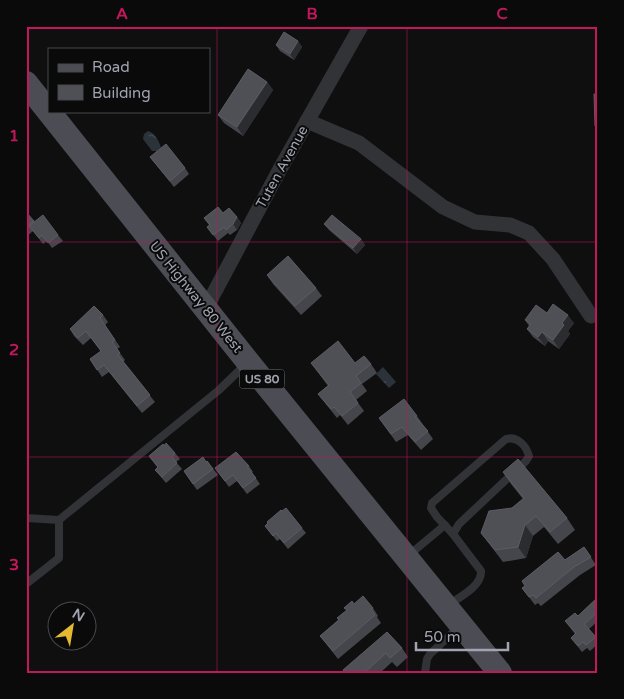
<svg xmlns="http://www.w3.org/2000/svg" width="624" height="699" font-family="'Varela Round',sans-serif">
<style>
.water{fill:url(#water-ripples)}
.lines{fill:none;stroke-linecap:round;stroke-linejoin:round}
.lane{stroke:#323337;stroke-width:8}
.street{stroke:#323337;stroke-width:15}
.primary{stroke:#4c4d54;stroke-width:24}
.wall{fill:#45464b}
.shaded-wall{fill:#2b2c2f}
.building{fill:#4f5056;stroke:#5c5d64}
.grid{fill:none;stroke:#c2185b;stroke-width:1;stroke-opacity:0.55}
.labels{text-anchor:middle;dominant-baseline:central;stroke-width:4;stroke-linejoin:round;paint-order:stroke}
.shield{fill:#0a0a0b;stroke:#74767e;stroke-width:1}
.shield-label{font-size:12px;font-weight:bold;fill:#a1a4b0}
.street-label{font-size:14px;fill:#a1a4b0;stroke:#0a0a0b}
.neatline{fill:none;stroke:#c2185b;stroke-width:2}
.grid-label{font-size:16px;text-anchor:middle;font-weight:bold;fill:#c2185b}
</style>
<defs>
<pattern id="water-ripples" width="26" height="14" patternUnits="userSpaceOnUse" patternTransform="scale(1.25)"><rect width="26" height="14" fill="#2b323a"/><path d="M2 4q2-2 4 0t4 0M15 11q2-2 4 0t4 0" fill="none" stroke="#474d54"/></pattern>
</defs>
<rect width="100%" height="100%" fill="#0f0f10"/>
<g class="water">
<path d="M 148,131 C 155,133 159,141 161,148 L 157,151 L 152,151 L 143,139 L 144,134 Z"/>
<polygon points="383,367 396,382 389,388 376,374"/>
</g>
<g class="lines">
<g class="lane">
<polyline points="26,518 59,520 219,390 247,363"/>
<polyline points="409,555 445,525"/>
<polyline points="26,584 59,558 59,520"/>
<path d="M 448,605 C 460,597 482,586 481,571 L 453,534 L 437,517 L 431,508 L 432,503 L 506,439 C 517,436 526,445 529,456 L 526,461 L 459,524 L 453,534"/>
<polyline points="425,673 427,659 430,654 460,626"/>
</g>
<g class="street">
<polyline points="307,121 359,143 443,207 475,222 510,225 529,233 553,259 591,316"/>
<polyline points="206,308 280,169 361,26"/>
</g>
<polyline class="primary" points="26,83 248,362 500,673"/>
</g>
<g class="wall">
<polygon points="298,41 302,47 294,60 280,51 276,45"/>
<polygon points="267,82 273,90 243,136 224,123 218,115"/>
<polygon points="150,157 185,168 189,174 174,187"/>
<polygon points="26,212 34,222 58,235 63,241 52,248 47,241 43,244 33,231 26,237"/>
<polygon points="223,213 237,217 241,223 237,230 230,235 228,233 218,241 207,227 209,225 204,218"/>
<polygon points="324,224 361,239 365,245 357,254 329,230"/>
<polygon points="267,275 316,288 322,296 301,315 273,284"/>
<polygon points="547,313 574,323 568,331 570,334 559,349 548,341 545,346 533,337 527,329 529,326 525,320"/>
<polygon points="103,315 108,322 105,325 120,347 117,349 125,360 123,362 155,402 142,413 109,372 102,377 90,359 101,351 91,338 83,345 74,336 70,329"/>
<polygon points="311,363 355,363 371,364 377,373 362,384 367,391 356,400 364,411 348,425 340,415 337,418 318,394 328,386"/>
<polygon points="417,416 433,439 421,450 408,435 396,442 379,418"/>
<polygon points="175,453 180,459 176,462 182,469 166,483 155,470 158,468 149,456"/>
<polygon points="207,461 218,475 197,490 184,471"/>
<polygon points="249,466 253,472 252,473 260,484 247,494 237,481 229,487 215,468"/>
<polygon points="503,472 567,518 575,530 558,544 544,527 533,536 526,558 503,562 481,533 523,499 511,484"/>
<polygon points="265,526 302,528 306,533 288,549 280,539 277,541"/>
<polygon points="584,547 596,565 580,575 541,606 538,603 535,605 522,588"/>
<polygon points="598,597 598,621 589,629 598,639 598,644 590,651 587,648 582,652 571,638 575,634 565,621 578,616"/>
<polygon points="354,604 373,608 378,616 377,617 381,623 338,659 320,636 338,620"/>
<polygon points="387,632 402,648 408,657 397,667 392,662 380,673 345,673"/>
</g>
<g class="shaded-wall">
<polygon points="298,41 302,47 294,60 290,54"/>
<polygon points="267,82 273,90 243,136 237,127"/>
<polygon points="237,217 241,223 237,230 233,224"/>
<polygon points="361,239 365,245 357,254 353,248"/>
<polygon points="568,315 574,323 568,331 570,334 559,349 553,340 562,323"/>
<polygon points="542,332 548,341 545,346 538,337"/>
<polygon points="525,525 533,536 526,558 518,547"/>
</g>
<g class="building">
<polygon points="284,32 298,41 290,54 276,45"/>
<polygon points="248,69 267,82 237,127 218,115"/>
<polygon points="594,94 598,94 598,125 595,126"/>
<polygon points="166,144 185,168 170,181 150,157"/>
<polygon points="218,207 223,213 229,208 237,217 233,224 226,230 224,227 213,235 207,227 210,225 204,218"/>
<polygon points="26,212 34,221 26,227"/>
<polygon points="43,215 58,235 48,243 42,235 39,238 29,226"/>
<polygon points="332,215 361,239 353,248 324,224"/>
<polygon points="288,256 316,288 295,306 267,275"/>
<polygon points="553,304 568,315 562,323 564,325 553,340 542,332 538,337 527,329 531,324 525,320 536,305 547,313"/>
<polygon points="94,306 103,315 100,318 115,340 112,342 120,353 118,355 150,395 137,406 104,365 97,370 90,359 101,351 86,331 78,338 70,329"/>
<polygon points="338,341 355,363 364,356 371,364 356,376 361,383 350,392 358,403 342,416 334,407 331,409 318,394 329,385 311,363"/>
<polygon points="404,399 417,416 415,417 428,431 415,442 402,427 391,434 379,418"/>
<polygon points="166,443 175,453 172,457 177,463 162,477 155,470 158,467 149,456 163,444 164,446"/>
<polygon points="236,452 249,466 247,467 256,478 243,488 233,475 225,481 215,468"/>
<polygon points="203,457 206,462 207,461 213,469 193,484 184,471"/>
<polygon points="518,459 567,518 550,532 536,516 525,525 518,547 495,550 481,533 489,511 512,508 524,498 503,472"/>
<polygon points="286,508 302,528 284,543 276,533 273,536 265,526 268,523 267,522 281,510 282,511"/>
<polygon points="584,547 591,557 574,567 536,598 533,595 529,597 522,588 525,586 522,581 558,552 565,560"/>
<polygon points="363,596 373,608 371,609 375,615 333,651 320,636 339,620 337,618 347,610 344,608 352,601 354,604"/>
<polygon points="598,597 598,612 584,624 596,637 586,645 583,642 578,646 571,638 576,633 565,621 575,613 578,616"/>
<polygon points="387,632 402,648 390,658 386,653 364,673 345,673 343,670"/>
</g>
<path class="grid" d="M 217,26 L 217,673M 407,26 L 407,673M 26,242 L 598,242M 26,457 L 598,457"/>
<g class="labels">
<rect class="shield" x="239.5" y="369.5" width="45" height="19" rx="4"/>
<g class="shield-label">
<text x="262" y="379">US 80</text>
</g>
<g class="street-label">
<text transform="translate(282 167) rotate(-61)">Tuten Avenue</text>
<text transform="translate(196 297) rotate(51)">US Highway 80 West</text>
</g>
</g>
<rect width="624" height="699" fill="none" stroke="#0a0a0b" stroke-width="55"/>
<rect x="48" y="48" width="162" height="65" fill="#0a0a0b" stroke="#46484d"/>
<rect x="58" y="64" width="25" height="8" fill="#4c4d54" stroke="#46484d"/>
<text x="92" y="72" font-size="15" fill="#a1a4b0">Road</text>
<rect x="58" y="85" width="25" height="15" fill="#4f5056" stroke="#46484d"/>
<text x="92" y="98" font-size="15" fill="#a1a4b0">Building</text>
<g transform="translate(72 626) rotate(31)"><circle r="24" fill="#0a0a0b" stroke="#46484d"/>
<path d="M0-4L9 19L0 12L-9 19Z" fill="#e6b831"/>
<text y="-8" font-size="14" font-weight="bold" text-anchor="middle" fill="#a1a4b0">N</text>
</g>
<path d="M416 642v8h92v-8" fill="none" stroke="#a1a4b0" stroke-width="2.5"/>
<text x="424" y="642" font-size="15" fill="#a1a4b0" stroke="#0a0a0b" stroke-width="4" paint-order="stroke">50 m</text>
<rect x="28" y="28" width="568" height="644" class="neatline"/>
<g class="grid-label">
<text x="122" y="19">A</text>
<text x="312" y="19">B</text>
<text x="502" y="19">C</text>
<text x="14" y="141">1</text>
<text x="14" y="355">2</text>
<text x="14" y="570">3</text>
</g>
</svg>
